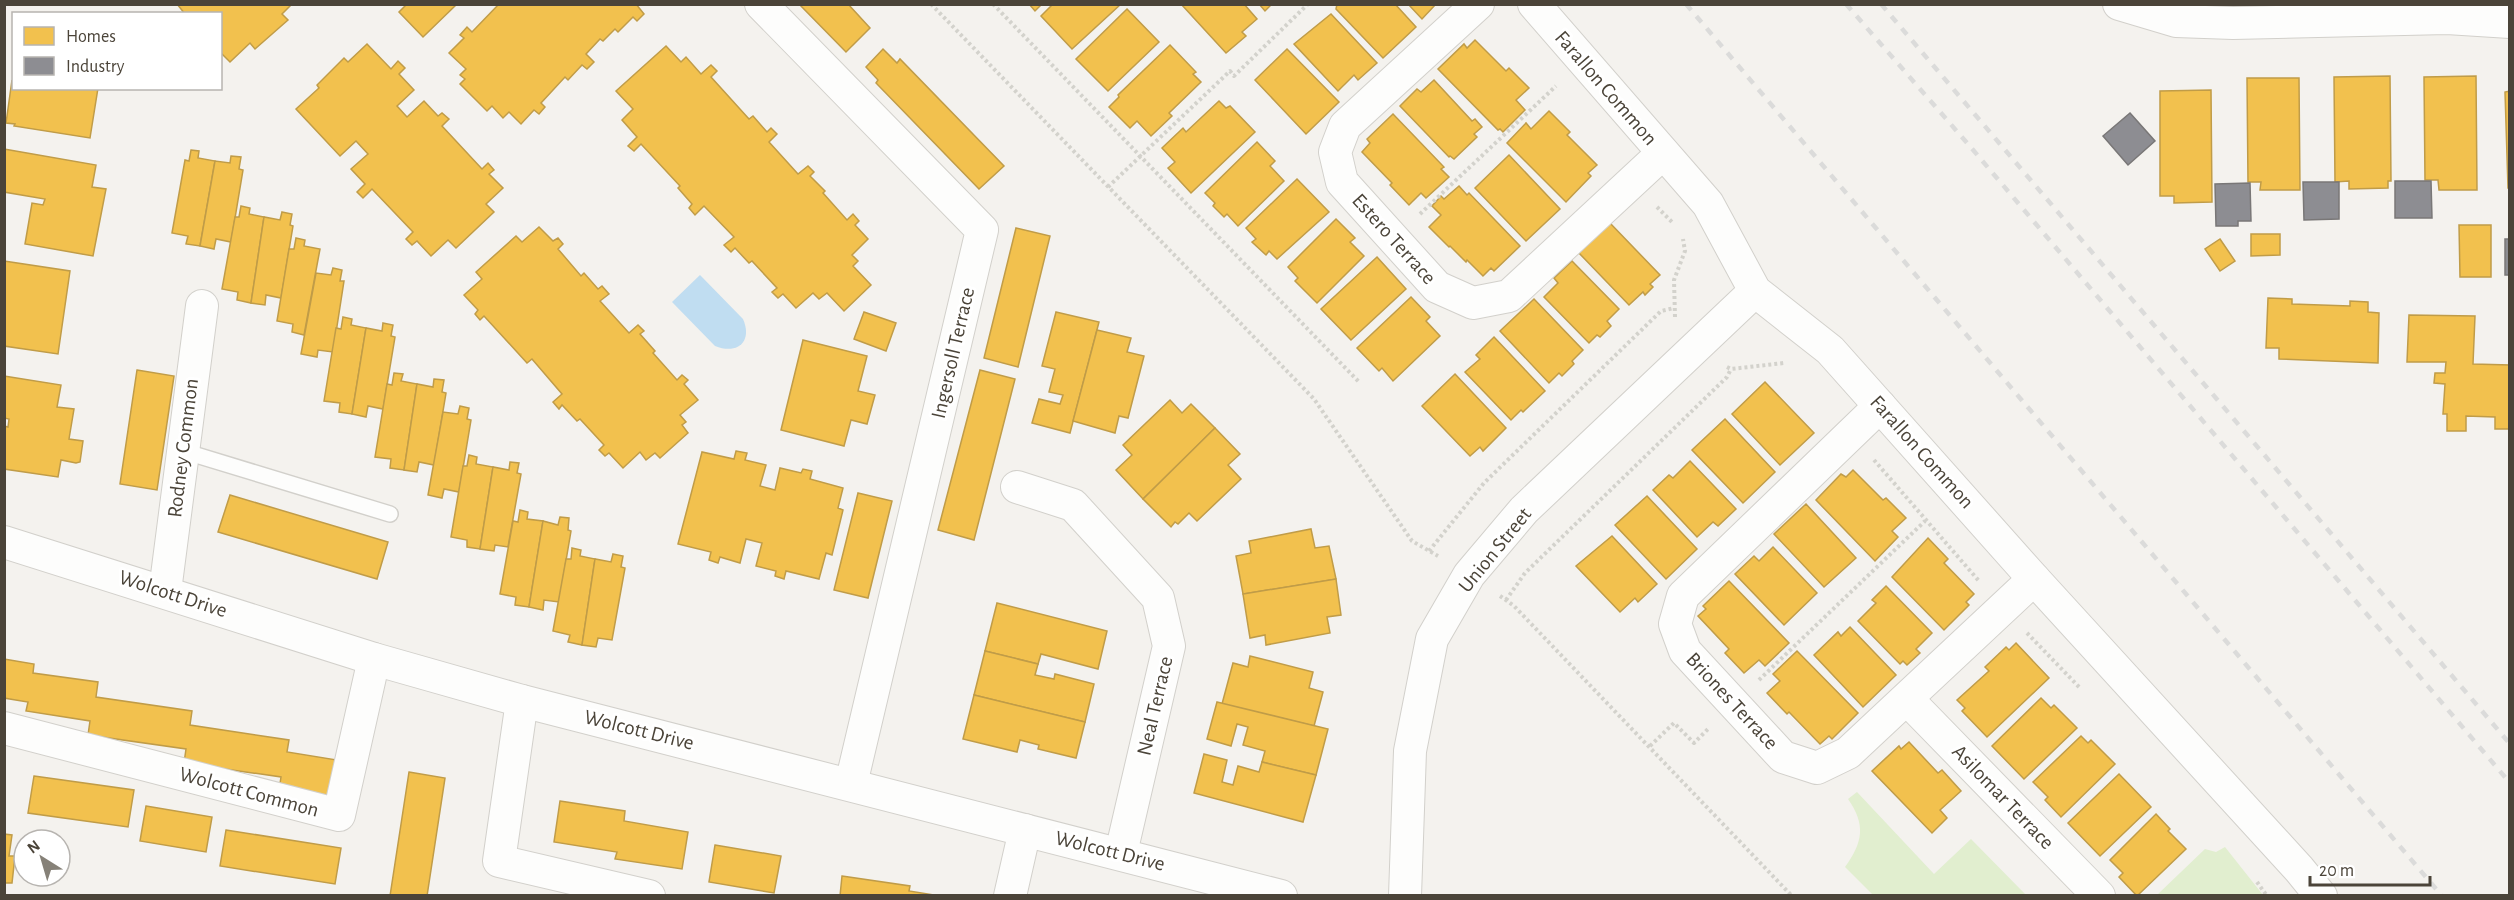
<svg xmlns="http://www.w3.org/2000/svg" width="2514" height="900" font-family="'Alegreya Sans',sans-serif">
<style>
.green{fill:#e1eecf}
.water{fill:#c0ddf1}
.homes{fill:#f2c14e;stroke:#c09c48;stroke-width:1.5}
.industry{fill:#8d8d92;stroke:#797777;stroke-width:1.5}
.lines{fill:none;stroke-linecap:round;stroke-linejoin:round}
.service-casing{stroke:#d2d0cb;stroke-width:18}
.minor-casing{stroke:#d2d0cb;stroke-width:34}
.path{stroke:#d3d2cc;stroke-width:4;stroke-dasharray:3 3;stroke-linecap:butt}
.service{stroke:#fdfdfc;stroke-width:15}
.minor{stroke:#fdfdfc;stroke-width:32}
.rail{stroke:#dbdbda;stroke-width:4.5;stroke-dasharray:8 8;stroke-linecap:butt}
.labels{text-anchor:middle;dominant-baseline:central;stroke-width:6;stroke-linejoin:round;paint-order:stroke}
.street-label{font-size:21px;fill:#4b4439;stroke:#fff}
</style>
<rect width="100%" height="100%" fill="#f4f2ee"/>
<g class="green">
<path d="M 1857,792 L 1934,874 L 1971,839 L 2026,895 L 1873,895 L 1845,867 C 1863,842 1866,825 1848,799 Z"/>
<polygon points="2225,847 2263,895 2157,895 2205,849 2216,852"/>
</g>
<path class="water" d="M 700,275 L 743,319 C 753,342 737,355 715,346 L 672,302 Z"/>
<g class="homes">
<polygon points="177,4 292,4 282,14 288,20 255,49 250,43 230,62 220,52 220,14 185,14"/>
<polygon points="407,4 457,4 423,37 399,12"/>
<polygon points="499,4 636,4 644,14 637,21 633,17 618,32 615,29 603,41 600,39 586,54 594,62 587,69 582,65 568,80 565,77 541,103 545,107 539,114 534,110 521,124 509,112 503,118 492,106 487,111 460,84 465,79 460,75 466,69 449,53 464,38 460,35 467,27 472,32"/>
<polygon points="799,4 848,4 870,28 846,52"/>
<polygon points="1029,4 1042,4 1035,11"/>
<polygon points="1053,4 1121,4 1072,49 1041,16"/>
<polygon points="1181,4 1244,4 1257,19 1242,32 1246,36 1226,53"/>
<polygon points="1259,4 1272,4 1265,11"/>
<polygon points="1337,4 1395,4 1416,27 1383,58 1336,9"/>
<polygon points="1408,4 1436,4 1422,19"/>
<polygon points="1127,9 1159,42 1108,91 1076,59"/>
<polygon points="1331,14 1377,63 1358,80 1354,75 1338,91 1294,44"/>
<polygon points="1475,40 1506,71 1509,68 1529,88 1516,100 1525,110 1503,132 1500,129 1498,130 1438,69 1464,44 1467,48"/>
<polygon points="367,44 391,69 398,61 405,68 399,74 414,90 397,106 407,117 424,101 438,116 442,113 449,119 442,126 482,169 488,163 494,170 489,174 503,188 486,204 494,212 456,248 448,240 431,256 417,241 412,245 406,239 413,232 372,189 363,198 357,192 365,184 351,169 368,154 356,141 340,156 296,109 319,88 317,85 344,58 348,62"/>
<polygon points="1170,45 1196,72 1193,74 1201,82 1169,113 1172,116 1151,136 1137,121 1130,128 1109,107 1119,97 1118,95"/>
<polygon points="666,46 681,62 686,57 701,74 711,65 717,71 711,77 749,119 753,116 767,132 771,128 777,134 769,142 798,174 808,166 814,172 810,176 825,191 823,193 847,220 853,214 859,221 855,225 868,239 852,255 858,261 853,266 871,285 844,311 827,293 819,299 813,293 796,308 783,294 778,298 772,292 777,288 752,261 749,263 735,248 731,252 724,245 734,237 704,206 695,215 689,208 692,204 678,188 680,186 641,144 634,151 628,146 637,137 622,120 633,109 616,91"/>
<polygon points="883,49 897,63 900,59 1004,166 979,189 876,83 878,80 866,67"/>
<polygon points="1287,49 1339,102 1306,134 1255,80"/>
<polygon points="2390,76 2391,181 2388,181 2388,188 2349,189 2349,181 2335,182 2334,77"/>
<polygon points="2476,76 2477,190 2439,190 2438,180 2425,180 2424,77"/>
<polygon points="2247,78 2299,78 2300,190 2260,190 2261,182 2248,182"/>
<polygon points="12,80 14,88 98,88 90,138 14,126 15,124 6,123"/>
<polygon points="1434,80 1472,121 1475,119 1482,127 1474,134 1477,137 1454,159 1450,156 1449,157 1400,106 1417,89 1421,92"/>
<polygon points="2211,90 2212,202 2174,203 2174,196 2160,196 2160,91"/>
<polygon points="2510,91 2510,188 2508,188 2505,92"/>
<polygon points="1219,101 1226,108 1230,106 1255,132 1191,193 1168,168 1175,162 1162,148 1183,128 1186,132"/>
<polygon points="1549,111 1570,132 1567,135 1597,165 1588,173 1591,176 1566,202 1507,143 1526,123 1531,129"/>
<polygon points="1393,114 1444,167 1441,169 1449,177 1426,198 1421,193 1409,205 1390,185 1392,183 1362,152 1370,143 1367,139"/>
<polygon points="1257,142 1275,161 1270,166 1284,181 1238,226 1227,214 1224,217 1213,206 1215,203 1205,193"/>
<polygon points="4,149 96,165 92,187 106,189 93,256 25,244 32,203 43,205 45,199 4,192"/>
<polygon points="191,150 199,151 198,158 215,161 200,246 186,244 188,236 172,233 185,160 189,161"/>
<polygon points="1509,155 1560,209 1526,241 1475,188"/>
<polygon points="231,156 241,157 239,169 243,170 231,242 216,239 214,249 200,246 215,161 230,163"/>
<polygon points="1297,179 1329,212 1277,259 1269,251 1266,255 1252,242 1256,239 1246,228"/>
<polygon points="1459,186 1467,195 1469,193 1520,246 1494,271 1491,268 1483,276 1467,260 1466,262 1450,246 1449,247 1429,227 1441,215 1432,206 1441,196 1444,199"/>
<polygon points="241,206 250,208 249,214 264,217 251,303 237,300 238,292 222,289 235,217 239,217"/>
<polygon points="282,212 292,214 290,225 293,226 281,298 266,295 265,305 251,303 264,217 280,220"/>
<polygon points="1336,219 1355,238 1350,242 1364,256 1317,303 1295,281 1298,278 1288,267"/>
<polygon points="1609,222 1660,275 1650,284 1653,287 1645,295 1643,292 1629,305 1578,252"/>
<polygon points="2459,225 2491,225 2491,277 2460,277"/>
<polygon points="539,227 553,241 558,238 563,244 558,249 581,276 584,273 598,289 602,286 609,294 600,301 629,333 638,325 644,331 640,334 655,351 653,353 677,380 682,375 688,380 684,384 698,400 680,415 686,422 682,425 688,433 660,458 655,453 646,460 640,452 623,468 609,453 605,456 599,450 604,445 580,419 577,421 562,405 559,409 553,402 562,394 532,359 527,363 484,316 480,320 475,314 478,310 464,295 482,279 476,272 516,236 522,242"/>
<polygon points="1016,228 1050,236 1018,367 984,358"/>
<polygon points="2251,234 2280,234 2280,255 2251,256"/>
<polygon points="296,238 305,240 304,246 320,249 304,335 292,332 293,324 277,321 289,249 294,249"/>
<polygon points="2220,239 2235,261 2220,271 2205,249"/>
<polygon points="1377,257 1406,289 1351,340 1321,309"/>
<polygon points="4,261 70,271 58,354 4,346"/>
<polygon points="1572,261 1619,309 1607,321 1611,326 1600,337 1597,335 1589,343 1544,297 1558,283 1554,278"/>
<polygon points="333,268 342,270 340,281 344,281 333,352 318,350 317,357 301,354 316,273 331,275"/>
<polygon points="1411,297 1430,317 1426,321 1440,336 1393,381 1382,368 1379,371 1357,348"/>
<polygon points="2268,298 2292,299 2292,304 2350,306 2350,301 2368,302 2368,312 2379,313 2378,363 2279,359 2279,348 2266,348"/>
<polygon points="1534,299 1583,350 1572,361 1574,364 1562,376 1559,373 1549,383 1500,331"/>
<polygon points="864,312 896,323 886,351 854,339"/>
<polygon points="1056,312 1099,322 1070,433 1032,423 1039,399 1060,404 1063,395 1049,392 1055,369 1042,366"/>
<polygon points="2409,315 2475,316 2473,364 2510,365 2510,429 2495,429 2495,417 2466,416 2466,431 2447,431 2447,414 2443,414 2445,384 2434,383 2435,373 2445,373 2446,362 2407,362"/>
<polygon points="343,317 352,319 351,325 366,328 352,414 339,412 340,403 324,401 336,328 341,329"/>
<polygon points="383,323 393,325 391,336 395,337 383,409 368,406 366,417 352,414 366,328 382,331"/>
<polygon points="1097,330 1131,338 1127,352 1144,356 1128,418 1119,416 1115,433 1073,421"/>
<polygon points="1494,337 1545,391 1523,412 1521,410 1511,420 1465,372 1480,359 1476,355"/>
<polygon points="803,340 867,356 858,391 875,395 867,424 851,420 844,446 781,430"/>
<polygon points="137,370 174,376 157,490 120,484"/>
<polygon points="980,370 1015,379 974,540 938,530"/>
<polygon points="394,373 403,374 401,381 417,384 404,470 390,468 391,459 375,457 387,384 392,385"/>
<polygon points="1455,374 1506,428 1483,451 1480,447 1470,456 1422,406"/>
<polygon points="4,376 61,385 57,407 74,409 69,439 83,441 80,462 76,463 61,460 58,477 4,469 4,426 8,427 9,419 4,418"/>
<polygon points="434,379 444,380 442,392 446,393 434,465 419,462 417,472 404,470 417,384 433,387"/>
<polygon points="1765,382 1814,433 1780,465 1732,414"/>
<polygon points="1170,400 1182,413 1191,404 1215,428 1143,499 1116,470 1132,455 1123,445"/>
<polygon points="460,406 469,408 467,419 471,420 459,492 444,489 442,498 428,495 443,412 458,414"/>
<polygon points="1725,419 1775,472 1743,503 1692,450"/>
<polygon points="1215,428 1240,454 1228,465 1241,479 1197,521 1189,513 1178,524 1175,522 1171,527 1143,499"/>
<polygon points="736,451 747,453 745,460 766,465 760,486 775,490 780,468 801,473 803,469 812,471 810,479 843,488 838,508 843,510 832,555 826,553 819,579 786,571 784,579 775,576 776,571 756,566 762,543 746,539 740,563 720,557 718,563 709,560 711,552 678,544 702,452 734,459"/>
<polygon points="469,455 477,457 476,464 493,467 480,549 467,547 467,540 451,537 463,466 467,466"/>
<polygon points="1690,461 1736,509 1718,526 1713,522 1697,537 1653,490 1669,475 1673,478"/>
<polygon points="510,462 519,463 517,473 521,474 508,547 495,545 494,551 480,549 493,467 509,470"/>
<polygon points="1853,470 1883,500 1886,498 1906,518 1892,531 1898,537 1875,561 1816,500 1841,474 1846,477"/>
<polygon points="858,493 892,501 868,598 834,590"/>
<polygon points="230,495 388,542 377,579 218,532"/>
<polygon points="1647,496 1697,549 1666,579 1615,525"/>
<polygon points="1806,504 1856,558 1824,587 1774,534"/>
<polygon points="520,510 528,512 527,519 543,521 529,607 515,605 516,597 500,594 513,521 518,522"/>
<polygon points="560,517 569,518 568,530 571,531 559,602 544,600 543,610 529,607 543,521 558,525"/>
<polygon points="1311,529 1315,548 1329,546 1336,579 1243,594 1236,556 1251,553 1249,541"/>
<polygon points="1612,536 1657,584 1638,602 1635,598 1620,612 1576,566"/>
<polygon points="1928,538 1948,559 1944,563 1974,594 1966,602 1969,605 1944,630 1892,577"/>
<polygon points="1773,547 1817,593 1784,625 1735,574 1754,556 1759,561"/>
<polygon points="572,548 581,550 580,556 595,559 582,645 568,642 570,635 553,631 566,559 571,559"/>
<polygon points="613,554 623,556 621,567 625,568 612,640 598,638 596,647 582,645 595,559 611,562"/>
<polygon points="1336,579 1341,615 1327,617 1330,633 1266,645 1265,635 1250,638 1243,594"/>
<polygon points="1729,581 1789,643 1765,666 1759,660 1744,673 1725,653 1729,649 1698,616 1706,609 1703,606"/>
<polygon points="1886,586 1932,633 1916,649 1920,653 1907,665 1903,661 1900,664 1858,621 1876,603 1872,600"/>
<polygon points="997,603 1107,631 1098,669 1041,654 1038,664 985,651"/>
<polygon points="1850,627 1896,675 1863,707 1814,655 1838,632 1841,636"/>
<polygon points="2016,643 2049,678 1987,737 1962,711 1965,708 1957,700 1989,671 1985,667 2006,647 2009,650"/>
<polygon points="985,651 1038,664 1035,675 1054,679 1055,674 1094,684 1085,722 974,695"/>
<polygon points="1797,651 1858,713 1832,739 1829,736 1820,744 1789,712 1787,714 1767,693 1780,681 1773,674"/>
<polygon points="1250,656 1313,672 1309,688 1323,692 1314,726 1222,704 1233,663 1248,667"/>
<polygon points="4,659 34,664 33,673 98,682 96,697 192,711 190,725 289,740 287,752 337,760 331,797 279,790 281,777 184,763 186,749 88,735 90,721 26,711 28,702 4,698"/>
<polygon points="974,695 1085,722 1076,758 1038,749 1039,745 1020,740 1017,752 963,739"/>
<polygon points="2041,698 2051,708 2054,705 2077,728 2024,779 1992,746"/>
<polygon points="1217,702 1328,729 1316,775 1262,762 1265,751 1243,745 1248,727 1237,724 1231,746 1207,739"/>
<polygon points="2081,736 2088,743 2091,740 2115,764 2061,817 2045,800 2048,797 2033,782"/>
<polygon points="1909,742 1938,773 1942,770 1961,791 1940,810 1947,818 1932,833 1872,771 1899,746 1901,749"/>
<polygon points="1204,754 1227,760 1222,782 1233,785 1238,766 1259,772 1262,762 1316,775 1303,822 1194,793"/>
<polygon points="409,772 445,778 427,896 390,896"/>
<polygon points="2119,774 2151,807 2100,856 2068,823"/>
<polygon points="34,776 134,790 128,827 28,813"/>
<polygon points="560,801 625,811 624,821 688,832 682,869 615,859 617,852 554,842"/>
<polygon points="146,806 212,817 206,852 140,841"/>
<polygon points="2156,814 2170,829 2168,831 2186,849 2137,896 2119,877 2123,873 2110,860"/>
<polygon points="226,830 341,848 335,884 220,866"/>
<polygon points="4,834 12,835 9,856 15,856 12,883 4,883"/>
<polygon points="715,845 781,856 774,893 709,882"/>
<polygon points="842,876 910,886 909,891 940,896 840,896"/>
</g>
<g class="industry">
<polygon points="2130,113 2155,141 2128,165 2103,136"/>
<polygon points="2395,181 2431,181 2432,218 2395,218"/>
<polygon points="2303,182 2339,182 2339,219 2304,220"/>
<polygon points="2250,183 2251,221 2238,221 2238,226 2216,226 2215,184"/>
<rect x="2505" y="239" width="5" height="36"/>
</g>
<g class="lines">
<defs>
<polyline id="service" points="183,451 390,514"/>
<g id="minor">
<polyline points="761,4 982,230 851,784"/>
<polyline points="1478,4 1345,126 1335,152 1342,182 1437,287 1473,303 1509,296 1663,153"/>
<polyline points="1534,4 1708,204 1755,291 1830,350 2034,579 2299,869 2321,896"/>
<polyline points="2119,4 2176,21 2233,23 2447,18 2510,22"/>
<polyline points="1880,406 1683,596 1675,624 1685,651 1783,757 1817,768 1848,753 2034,579"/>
<polyline points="1017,487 1073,505 1158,598 1169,646 1121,853"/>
<polyline points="4,542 374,659 522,701 1281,896"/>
<polyline points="165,591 202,306"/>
<polyline points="1907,699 2099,896"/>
<polyline points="522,701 499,861 649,896"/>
<polyline points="4,728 339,815 374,659"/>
<polyline points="1010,896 1025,830"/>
<polyline points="1405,896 1410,751 1432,639 1469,575 1524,510 1755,291"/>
</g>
</defs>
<use href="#service" class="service-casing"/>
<use href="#minor" class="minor-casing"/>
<g class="path">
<polyline points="931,4 1314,399 1412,541 1438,556"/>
<polyline points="993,4 1359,382"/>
<polyline points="1108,187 1230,71 1234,76 1308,4"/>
<polyline points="1657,207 1673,223"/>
<polyline points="1420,214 1556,86"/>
<polyline points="1675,317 1674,280 1685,251 1683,239"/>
<polyline points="1727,367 1731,369 1784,363"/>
<polyline points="1874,460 1979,581"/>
<polyline points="1429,551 1484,483 1661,311 1674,308"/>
<polyline points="1500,596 1514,606 1792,896"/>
<polyline points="1506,600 1525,573 1727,377 1731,369"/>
<polyline points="2027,633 2080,688"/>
<polyline points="1759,680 1925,521"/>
<polyline points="1650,746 1674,723 1694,743 1708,729"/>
<polyline points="2257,882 2267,896"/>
</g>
<use href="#service" class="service"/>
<use href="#minor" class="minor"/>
<g class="rail">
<polyline points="1686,4 2442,896"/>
<polyline points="1846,4 1968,144 2510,783"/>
<polyline points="1881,4 2510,744"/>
</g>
</g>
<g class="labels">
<g class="street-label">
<text transform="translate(1606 88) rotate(49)">Farallon Common</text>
<text transform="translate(1394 239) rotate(48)">Estero Terrace</text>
<text transform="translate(953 353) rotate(-77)">Ingersoll Terrace</text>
<text transform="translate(183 448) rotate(-83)">Rodney Common</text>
<text transform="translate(1922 452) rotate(48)">Farallon Common</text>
<text transform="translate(1495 550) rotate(-51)">Union Street</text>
<text transform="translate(173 594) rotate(18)">Wolcott Drive</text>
<text transform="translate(1732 701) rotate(47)">Briones Terrace</text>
<text transform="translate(1155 706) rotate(-77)">Neal Terrace</text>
<text transform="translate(639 730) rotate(14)">Wolcott Drive</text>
<text transform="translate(249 792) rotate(15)">Wolcott Common</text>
<text transform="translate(2003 797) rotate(46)">Asilomar Terrace</text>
<text transform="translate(1110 851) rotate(14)">Wolcott Drive</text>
</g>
</g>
<rect width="2514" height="900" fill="none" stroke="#4b4439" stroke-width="12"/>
<rect x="12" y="12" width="210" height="78" fill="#ffffff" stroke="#b7b4b0" stroke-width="1.5"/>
<rect x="24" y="27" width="30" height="18" fill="#f2c14e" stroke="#b7b4b0" stroke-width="1.5"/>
<text x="66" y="42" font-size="18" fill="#4b4439">Homes</text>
<rect x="24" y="57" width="30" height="18" fill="#8d8d92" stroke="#b7b4b0" stroke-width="1.5"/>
<text x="66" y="72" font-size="18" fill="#4b4439">Industry</text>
<g transform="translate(42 858) rotate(323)"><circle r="28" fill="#ffffff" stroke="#b7b4b0" stroke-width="1.5"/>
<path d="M0-4.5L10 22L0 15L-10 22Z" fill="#868178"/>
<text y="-9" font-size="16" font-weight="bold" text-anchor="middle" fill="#4b4439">N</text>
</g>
<path d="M2310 876v9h120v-9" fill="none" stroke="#4b4439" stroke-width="3"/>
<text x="2319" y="876" font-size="18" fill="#4b4439" stroke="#ffffff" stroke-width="4.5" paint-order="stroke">20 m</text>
</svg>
